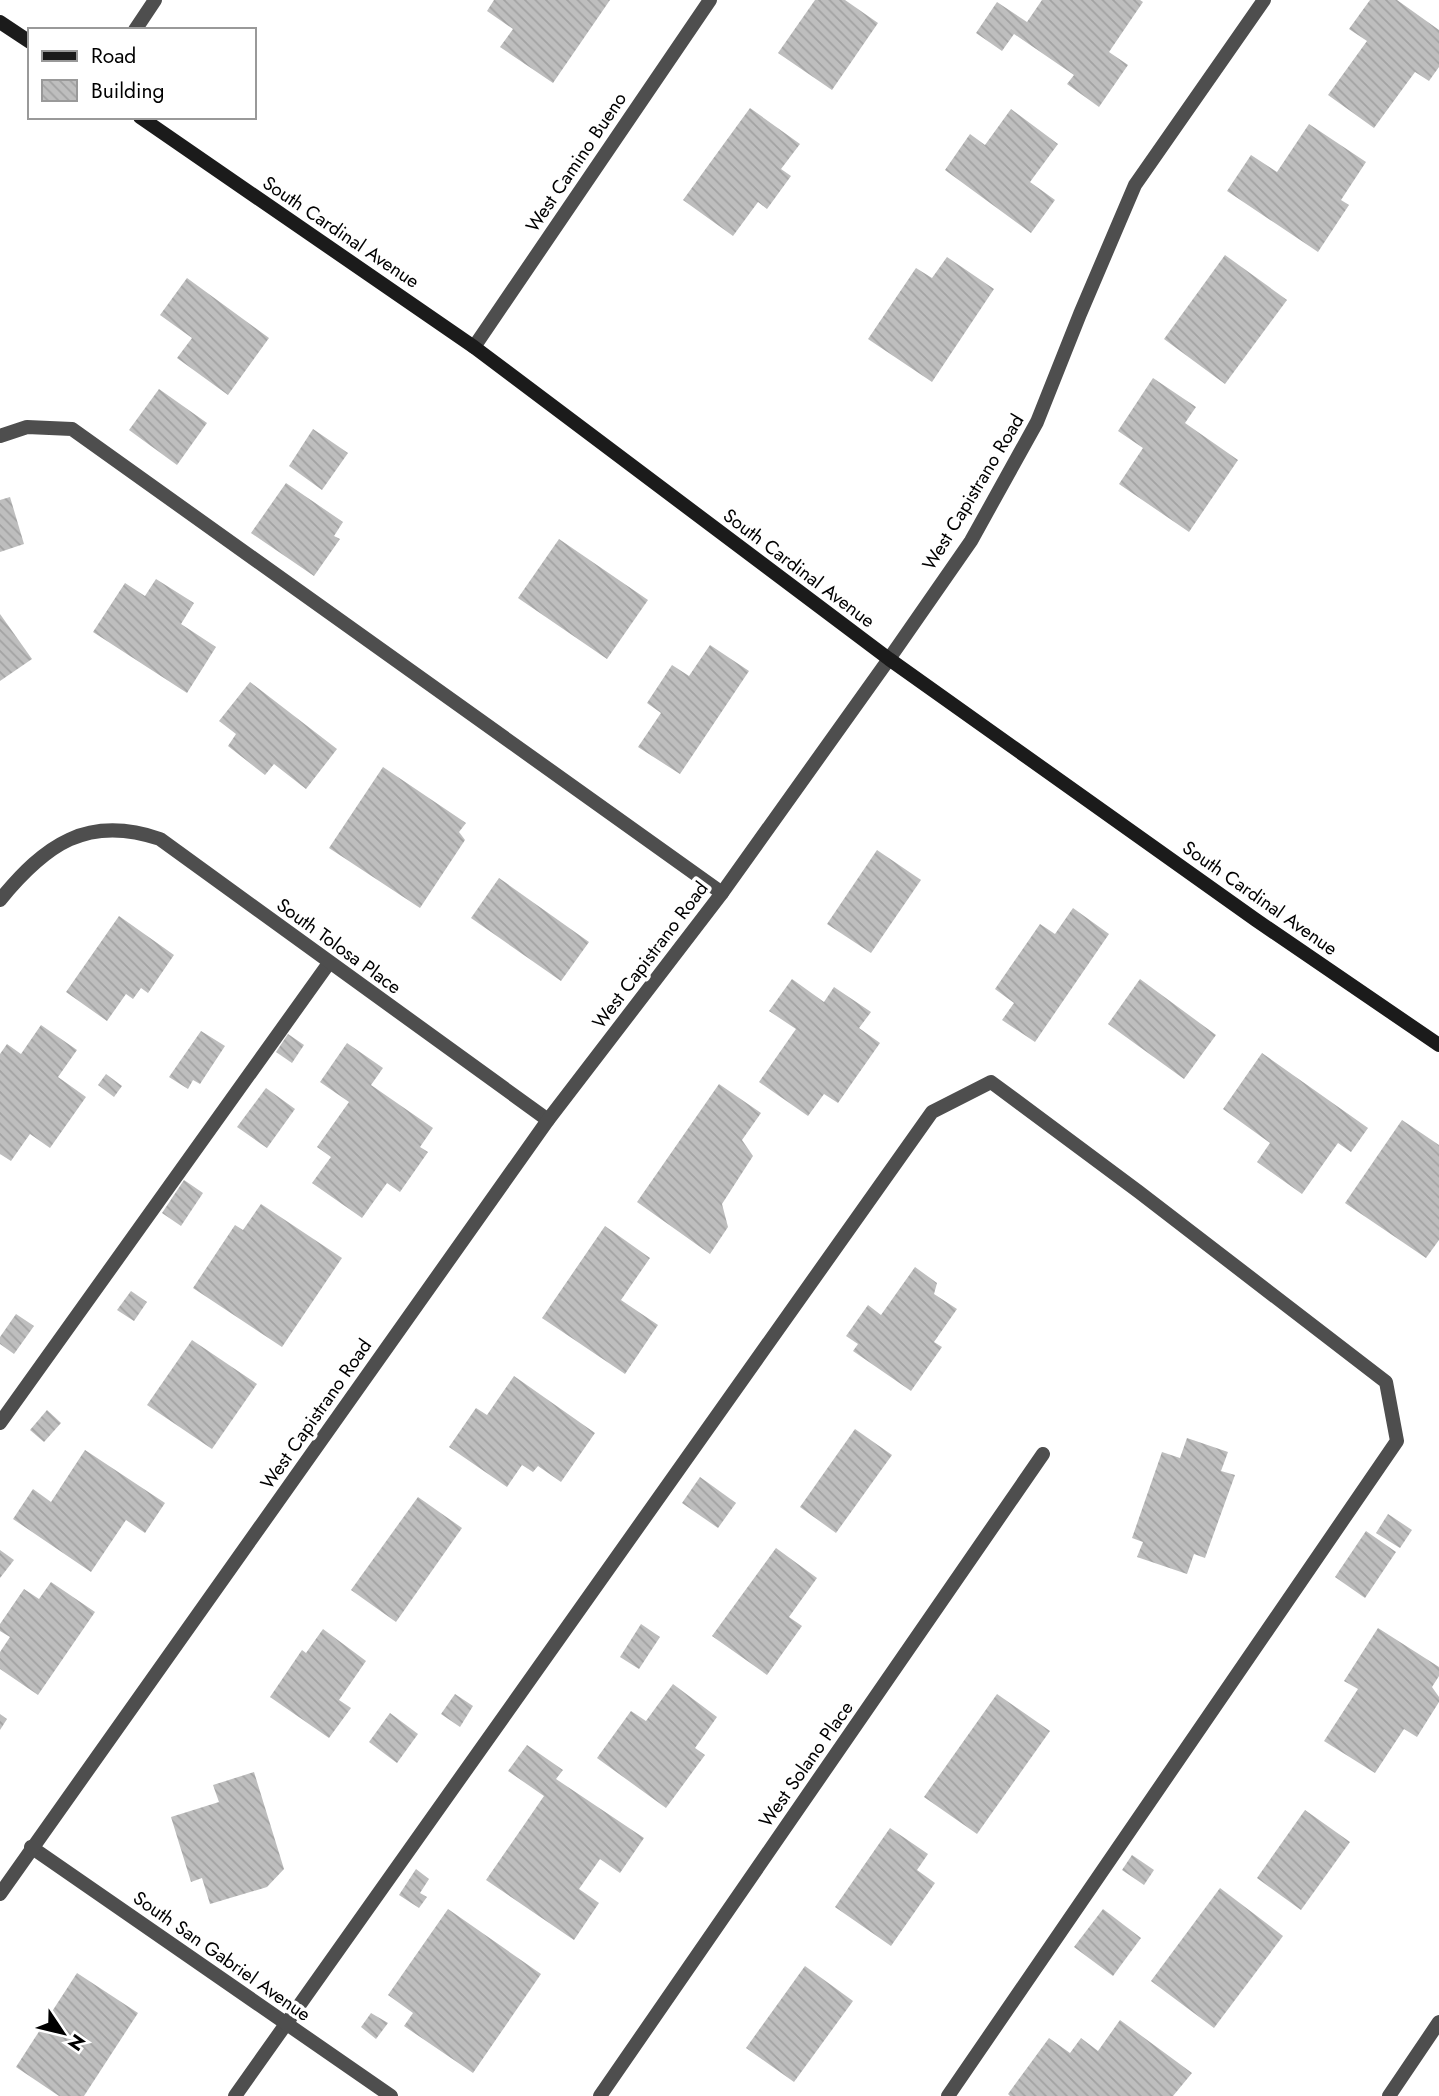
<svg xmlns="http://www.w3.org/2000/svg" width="1439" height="2096" font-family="Jost,sans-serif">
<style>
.building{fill:url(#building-back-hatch)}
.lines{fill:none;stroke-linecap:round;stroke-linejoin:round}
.service{stroke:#4e4e4e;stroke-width:14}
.minor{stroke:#4e4e4e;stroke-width:14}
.tertiary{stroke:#4e4e4e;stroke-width:14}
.secondary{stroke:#1b1b1b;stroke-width:14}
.labels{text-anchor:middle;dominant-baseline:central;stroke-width:7;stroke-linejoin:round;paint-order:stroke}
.street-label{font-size:19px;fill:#000;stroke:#fff}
</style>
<defs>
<pattern id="building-back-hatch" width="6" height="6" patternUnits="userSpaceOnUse" patternTransform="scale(1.75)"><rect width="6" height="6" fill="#bebebe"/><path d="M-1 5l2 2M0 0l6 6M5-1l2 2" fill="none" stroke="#a2a2a2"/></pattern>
</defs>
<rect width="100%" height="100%" fill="#fff"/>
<g class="building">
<polygon points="494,0 610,0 553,83 500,47 513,29 487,11"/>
<polygon points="815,0 845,0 878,23 832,90 778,53"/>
<polygon points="1042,0 1140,0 1143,2 1109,52 1128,65 1099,107 1067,84 1074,75 1014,34 1002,51 976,33 997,2 1027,22"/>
<polygon points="1370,0 1397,0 1439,30 1439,67 1429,81 1415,72 1374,128 1328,95 1367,41 1349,29"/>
<polygon points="750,108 800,144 781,169 791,176 767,209 758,202 733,236 683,200"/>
<polygon points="1011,109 1058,144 1030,182 1055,200 1031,233 945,170 970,134 985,145"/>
<polygon points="1309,124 1366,162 1341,200 1349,205 1318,252 1227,191 1251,155 1277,172"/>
<polygon points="1225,255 1287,300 1225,384 1164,339"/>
<polygon points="947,257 994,289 932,382 868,339 916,268 932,278"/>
<polygon points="187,278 269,338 228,395 177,358 192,338 160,315"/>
<polygon points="1153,378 1196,407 1185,423 1238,460 1189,532 1119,484 1143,448 1118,431"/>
<polygon points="159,389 207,423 177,465 129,430"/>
<polygon points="313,429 348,453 322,490 289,466"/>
<polygon points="286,483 343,522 334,536 340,539 314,576 251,533"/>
<polygon points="10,497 24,544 0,552 0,500"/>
<polygon points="559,539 648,600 607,659 518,598"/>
<polygon points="156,579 194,603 181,624 216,647 187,693 93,632 125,583 145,596"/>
<polygon points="0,614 32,659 0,681"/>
<polygon points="710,645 749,671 680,774 638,747 661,713 647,703 672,665 689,676"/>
<polygon points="250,682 337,749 306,789 274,764 265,775 228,746 236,734 219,721"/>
<polygon points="383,767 466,823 459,832 465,840 420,908 329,848"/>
<polygon points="877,850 921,880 871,953 827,924"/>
<polygon points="499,878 589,942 561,981 471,918"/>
<polygon points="1073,908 1109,934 1035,1042 1002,1020 1014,1003 995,989 1040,924 1055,934"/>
<polygon points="119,916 174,955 148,993 141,988 133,999 126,994 107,1021 66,992"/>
<polygon points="792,979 824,1002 834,987 871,1012 859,1028 880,1043 838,1103 824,1094 808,1116 759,1082 796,1029 769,1011"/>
<polygon points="1140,979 1216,1035 1184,1079 1108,1024"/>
<polygon points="41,1025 77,1050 58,1077 86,1097 50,1148 30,1134 11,1161 0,1154 0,1054 7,1044 21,1054"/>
<polygon points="201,1031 225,1046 200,1084 193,1080 188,1089 169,1077"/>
<polygon points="288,1034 304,1045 292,1063 276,1052"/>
<polygon points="347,1043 383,1068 371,1085 433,1128 420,1147 428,1152 400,1192 387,1183 362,1218 312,1183 331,1157 317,1147 349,1102 320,1082"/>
<polygon points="1262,1053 1368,1128 1351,1152 1338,1143 1302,1194 1257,1162 1270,1143 1223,1109"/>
<polygon points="106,1074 122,1086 114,1097 98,1085"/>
<polygon points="719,1084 761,1113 742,1140 753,1156 722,1204 728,1227 710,1254 637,1202"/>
<polygon points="266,1088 295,1109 267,1148 237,1127"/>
<polygon points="1402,1120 1439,1145 1439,1240 1426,1258 1345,1203"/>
<polygon points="184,1180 203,1193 181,1226 162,1213"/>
<polygon points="261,1204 342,1258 282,1347 193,1288 235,1225 243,1230"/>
<polygon points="605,1226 650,1258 621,1300 658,1325 625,1374 542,1318"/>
<polygon points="915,1267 937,1283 934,1294 957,1309 934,1342 942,1347 911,1391 853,1351 858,1344 846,1336 868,1305 881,1315"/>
<polygon points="131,1291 147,1302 134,1321 117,1310"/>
<polygon points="16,1314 34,1326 14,1354 0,1344 0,1337"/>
<polygon points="192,1340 257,1384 212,1449 147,1405"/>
<polygon points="514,1376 595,1433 561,1482 538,1466 533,1472 522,1465 507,1487 449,1447 476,1408 487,1415"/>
<polygon points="47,1410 61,1423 44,1442 30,1430"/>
<polygon points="855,1429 892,1455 836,1533 800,1507"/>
<polygon points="1187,1438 1228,1452 1221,1471 1235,1475 1205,1558 1194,1554 1187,1574 1137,1557 1143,1542 1132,1538 1162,1452 1180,1458"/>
<polygon points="85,1450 165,1503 145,1533 126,1520 91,1572 13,1519 33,1489 51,1502"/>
<polygon points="700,1477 736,1503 718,1528 682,1503"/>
<polygon points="418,1497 462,1528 396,1622 351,1590"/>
<polygon points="1388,1514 1412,1530 1400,1548 1376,1533"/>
<polygon points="1366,1531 1396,1552 1365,1598 1335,1577"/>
<polygon points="776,1548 817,1578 789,1617 802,1626 767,1675 712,1636"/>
<polygon points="0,1550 14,1560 0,1578"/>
<polygon points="51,1582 95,1612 38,1695 0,1669 0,1652 10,1637 0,1631 0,1624 24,1589 39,1599"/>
<polygon points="641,1624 660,1637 639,1669 620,1657"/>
<polygon points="1378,1628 1439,1667 1439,1676 1432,1687 1439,1697 1439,1702 1417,1737 1404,1729 1375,1773 1324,1741 1358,1689 1344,1681"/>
<polygon points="323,1629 366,1661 339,1700 351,1708 329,1738 270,1697 302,1650 306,1653"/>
<polygon points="673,1684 717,1717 695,1748 705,1755 666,1808 597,1758 631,1711 646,1721"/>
<polygon points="455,1694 473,1706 460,1727 441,1714"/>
<polygon points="997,1694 1050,1731 977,1834 924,1797"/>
<polygon points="390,1713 418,1734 397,1763 369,1742"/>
<polygon points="0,1714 7,1719 0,1730"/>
<polygon points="527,1745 563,1770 556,1779 644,1838 620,1873 600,1859 579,1889 599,1903 574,1940 486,1880 544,1796 508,1771"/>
<polygon points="254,1772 284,1869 267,1887 210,1904 202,1878 191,1882 171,1817 219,1802 213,1785"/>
<polygon points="1305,1810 1350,1842 1301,1910 1257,1878"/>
<polygon points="890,1828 928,1854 917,1870 935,1883 891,1946 835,1907"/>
<polygon points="1132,1855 1154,1870 1144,1885 1122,1870"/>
<polygon points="416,1869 429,1879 420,1893 427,1897 419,1908 399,1895"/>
<polygon points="1220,1888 1283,1936 1214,2028 1151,1981"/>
<polygon points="448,1909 541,1974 473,2073 404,2026 413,2013 388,1995"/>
<polygon points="1103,1909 1141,1938 1113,1976 1074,1947"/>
<polygon points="805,1966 853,2001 794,2082 746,2048"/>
<polygon points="77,1973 138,2013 84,2096 59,2096 16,2067"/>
<polygon points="371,2013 388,2023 376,2039 361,2027"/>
<polygon points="1120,2020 1192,2073 1173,2096 1010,2096 1008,2094 1049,2038 1070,2053 1081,2038 1098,2051"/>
</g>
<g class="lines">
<g class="service">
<polyline points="0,436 27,427 72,429 722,893"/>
<polyline points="0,1423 329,963"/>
<polyline points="235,2096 932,1112 991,1082 1139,1192 1386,1382 1397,1441 948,2096"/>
</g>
<g class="minor">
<polyline points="135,30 155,0"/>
<polyline points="474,347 710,0"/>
<path d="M 0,900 C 45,845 87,814 160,839 L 548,1120"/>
<polyline points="31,1847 391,2096"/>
<polyline points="0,1894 548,1120 722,893 889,659 971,541 1037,422 1080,314 1135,185 1264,0"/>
<polyline points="600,2096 1043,1454"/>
</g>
<polyline class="tertiary" points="1389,2096 1439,2022"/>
<g class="secondary">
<polyline points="0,22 30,42"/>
<polyline points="140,117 474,347 889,659 1256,920 1439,1045"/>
</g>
</g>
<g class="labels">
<g class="street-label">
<text transform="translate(576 162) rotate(-56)">West Camino Bueno</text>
<text transform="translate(341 232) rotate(34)">South Cardinal Avenue</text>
<text transform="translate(973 492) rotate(-59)">West Capistrano Road</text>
<text transform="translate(799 568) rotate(37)">South Cardinal Avenue</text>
<text transform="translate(1260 898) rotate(35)">South Cardinal Avenue</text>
<text transform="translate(339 946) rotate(36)">South Tolosa Place</text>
<text transform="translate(650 955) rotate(-53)">West Capistrano Road</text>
<text transform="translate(316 1414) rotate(-55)">West Capistrano Road</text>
<text transform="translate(806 1764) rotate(-55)">West Solano Place</text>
<text transform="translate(222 1956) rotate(35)">South San Gabriel Avenue</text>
</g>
</g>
<rect x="28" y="28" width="228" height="91" fill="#ffffff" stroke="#999999" stroke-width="2"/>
<rect x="42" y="51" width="35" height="10" fill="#1b1b1b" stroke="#999999" stroke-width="2"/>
<text x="91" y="63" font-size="21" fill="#000000">Road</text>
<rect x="42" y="80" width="35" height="21" fill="url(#building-back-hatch)" stroke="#999999" stroke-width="2"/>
<text x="91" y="98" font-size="21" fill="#000000">Building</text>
<g transform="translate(63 2033) rotate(125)" stroke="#ffffff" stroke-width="5" paint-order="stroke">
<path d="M0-5L12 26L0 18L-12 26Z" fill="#000000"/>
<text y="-10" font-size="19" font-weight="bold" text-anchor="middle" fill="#000000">N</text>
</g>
</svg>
